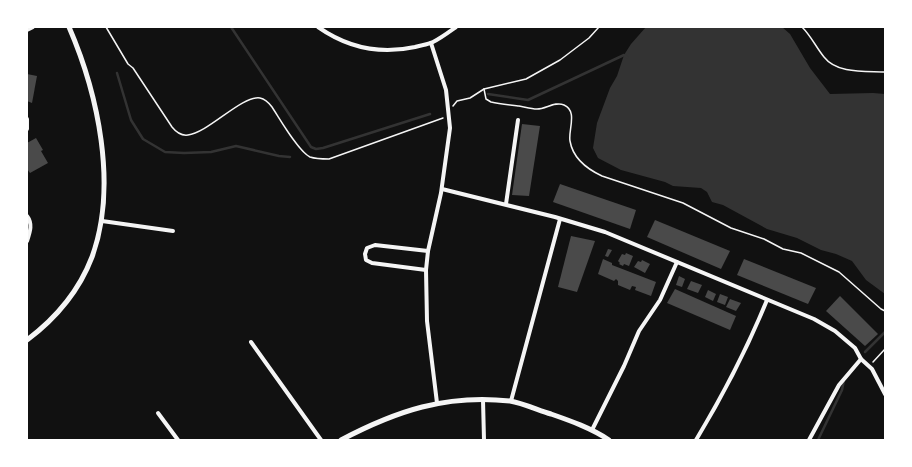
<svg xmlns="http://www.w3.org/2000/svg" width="912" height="467" font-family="Inter,sans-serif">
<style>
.water{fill:#333}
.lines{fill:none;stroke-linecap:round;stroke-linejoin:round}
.stream{stroke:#333;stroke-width:2.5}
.building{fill:#4a4a4a}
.path{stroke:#f5f5f5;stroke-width:1.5}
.minor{stroke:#f5f5f5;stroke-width:4}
.tertiary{stroke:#f5f5f5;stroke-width:5}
</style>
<rect width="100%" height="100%" fill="#111"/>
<polygon class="water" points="646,27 782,27 790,34 810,68 830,94 873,93 885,94 885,294 866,280 852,261 836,254 821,250 797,238 767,229 723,205 712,202 707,192 701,188 673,186 665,182 621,170 598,158 593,148 597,123 610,88 617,76 624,55 631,44"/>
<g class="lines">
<g class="stream">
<polyline points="231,27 311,147 316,149 323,148 430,114"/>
<polyline points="117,73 131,120 143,139 165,152 184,153 211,152 236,146 279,156 290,157"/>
<polyline points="488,94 528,100 624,55 627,57"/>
<polyline points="865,352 885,332"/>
<polyline points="818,440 842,390 844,380"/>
</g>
</g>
<g class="building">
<polygon points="27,74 37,76 32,103 27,101"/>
<polygon points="522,124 540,126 529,196 512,195"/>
<polygon points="36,138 43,150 41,151 48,163 30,173 27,169 27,143"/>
<polygon points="560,184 636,210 630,229 553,202"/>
<polygon points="655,220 730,251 721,269 647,237"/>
<polygon points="571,236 595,241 577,292 558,287"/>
<polygon points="608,249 612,250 608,257 605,256"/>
<polygon points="626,253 633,256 629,266 624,264 623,266 619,264 620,263 618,261 622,254 625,255"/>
<polygon points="603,259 612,263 612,265 656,282 651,296 635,290 636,287 632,286 630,290 618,285 618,281 616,279 614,281 598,274"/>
<polygon points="744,259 816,288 808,304 737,275"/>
<polygon points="642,260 650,264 645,273 634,267 638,261 641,262"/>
<polygon points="679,276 685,279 682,287 676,285"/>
<polygon points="691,281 702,285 698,293 687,289"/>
<polygon points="675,289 736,316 730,330 667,303"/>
<polygon points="708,290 716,294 713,301 705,297"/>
<polygon points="720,294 728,297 725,305 717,302"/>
<polygon points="840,296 878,334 865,346 826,311"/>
<polygon points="730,299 741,303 736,311 726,307"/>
</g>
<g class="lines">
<g class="path">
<path d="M 106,27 L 128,64 L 133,68 L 172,127 C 176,132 181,136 188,135 C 208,133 242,95 260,98 C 265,99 269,103 272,107 C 280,119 298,151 310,157 C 316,159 322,159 329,159 L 443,118"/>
<path d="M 802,27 C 811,36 816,47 824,57 C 837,74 865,71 885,72"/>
<path d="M 484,89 L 486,99 L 491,102 C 500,104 510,105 519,106 C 525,107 531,109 537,109 C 546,109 555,101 564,105 C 578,111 568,130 570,141 C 573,159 587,169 602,176 L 683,203 L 731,228 L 764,239 L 783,249 L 801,253 L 839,272 L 881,309 L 885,311"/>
<polyline points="453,106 457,101 470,98 484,89 526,79 560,60 589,38 599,27"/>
<polyline points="873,362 885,349"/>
</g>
<g class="minor">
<path d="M 318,27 C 348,48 379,55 415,47 C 421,45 427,45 433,42 C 441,38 449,32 456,27"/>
<polyline points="27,30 33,27"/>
<polyline points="431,43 446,90 450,128 441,193 428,251 426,270 427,321 437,403"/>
<polyline points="27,119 27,129"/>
<polyline points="442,189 555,217 605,232 814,319 835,331 855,348 861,359 872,369 885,394"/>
<polyline points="506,204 518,120"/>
<path d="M 27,216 C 33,224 30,232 27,241"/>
<polyline points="102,221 173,231"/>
<polyline points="426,270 372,263 366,260 365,254 367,248 375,245 428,251"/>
<polyline points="251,342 321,440"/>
<polyline points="483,400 484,440"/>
<polyline points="511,401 560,219"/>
<polyline points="158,413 178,440"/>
<polyline points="592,430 624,366 639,331 660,300 677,262"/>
<path d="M 696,440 C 723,395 747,349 767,300"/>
<polyline points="809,440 839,385 861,359"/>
</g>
<g class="tertiary">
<path d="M 27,340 C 55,319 79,291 92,257 C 118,186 98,94 69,27"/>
<path d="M 341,440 C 396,411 446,394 510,401 C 522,403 538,410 551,414 C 571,421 591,428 609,440"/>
</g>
</g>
<rect width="912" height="467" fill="none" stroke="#ffffff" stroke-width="56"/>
</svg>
